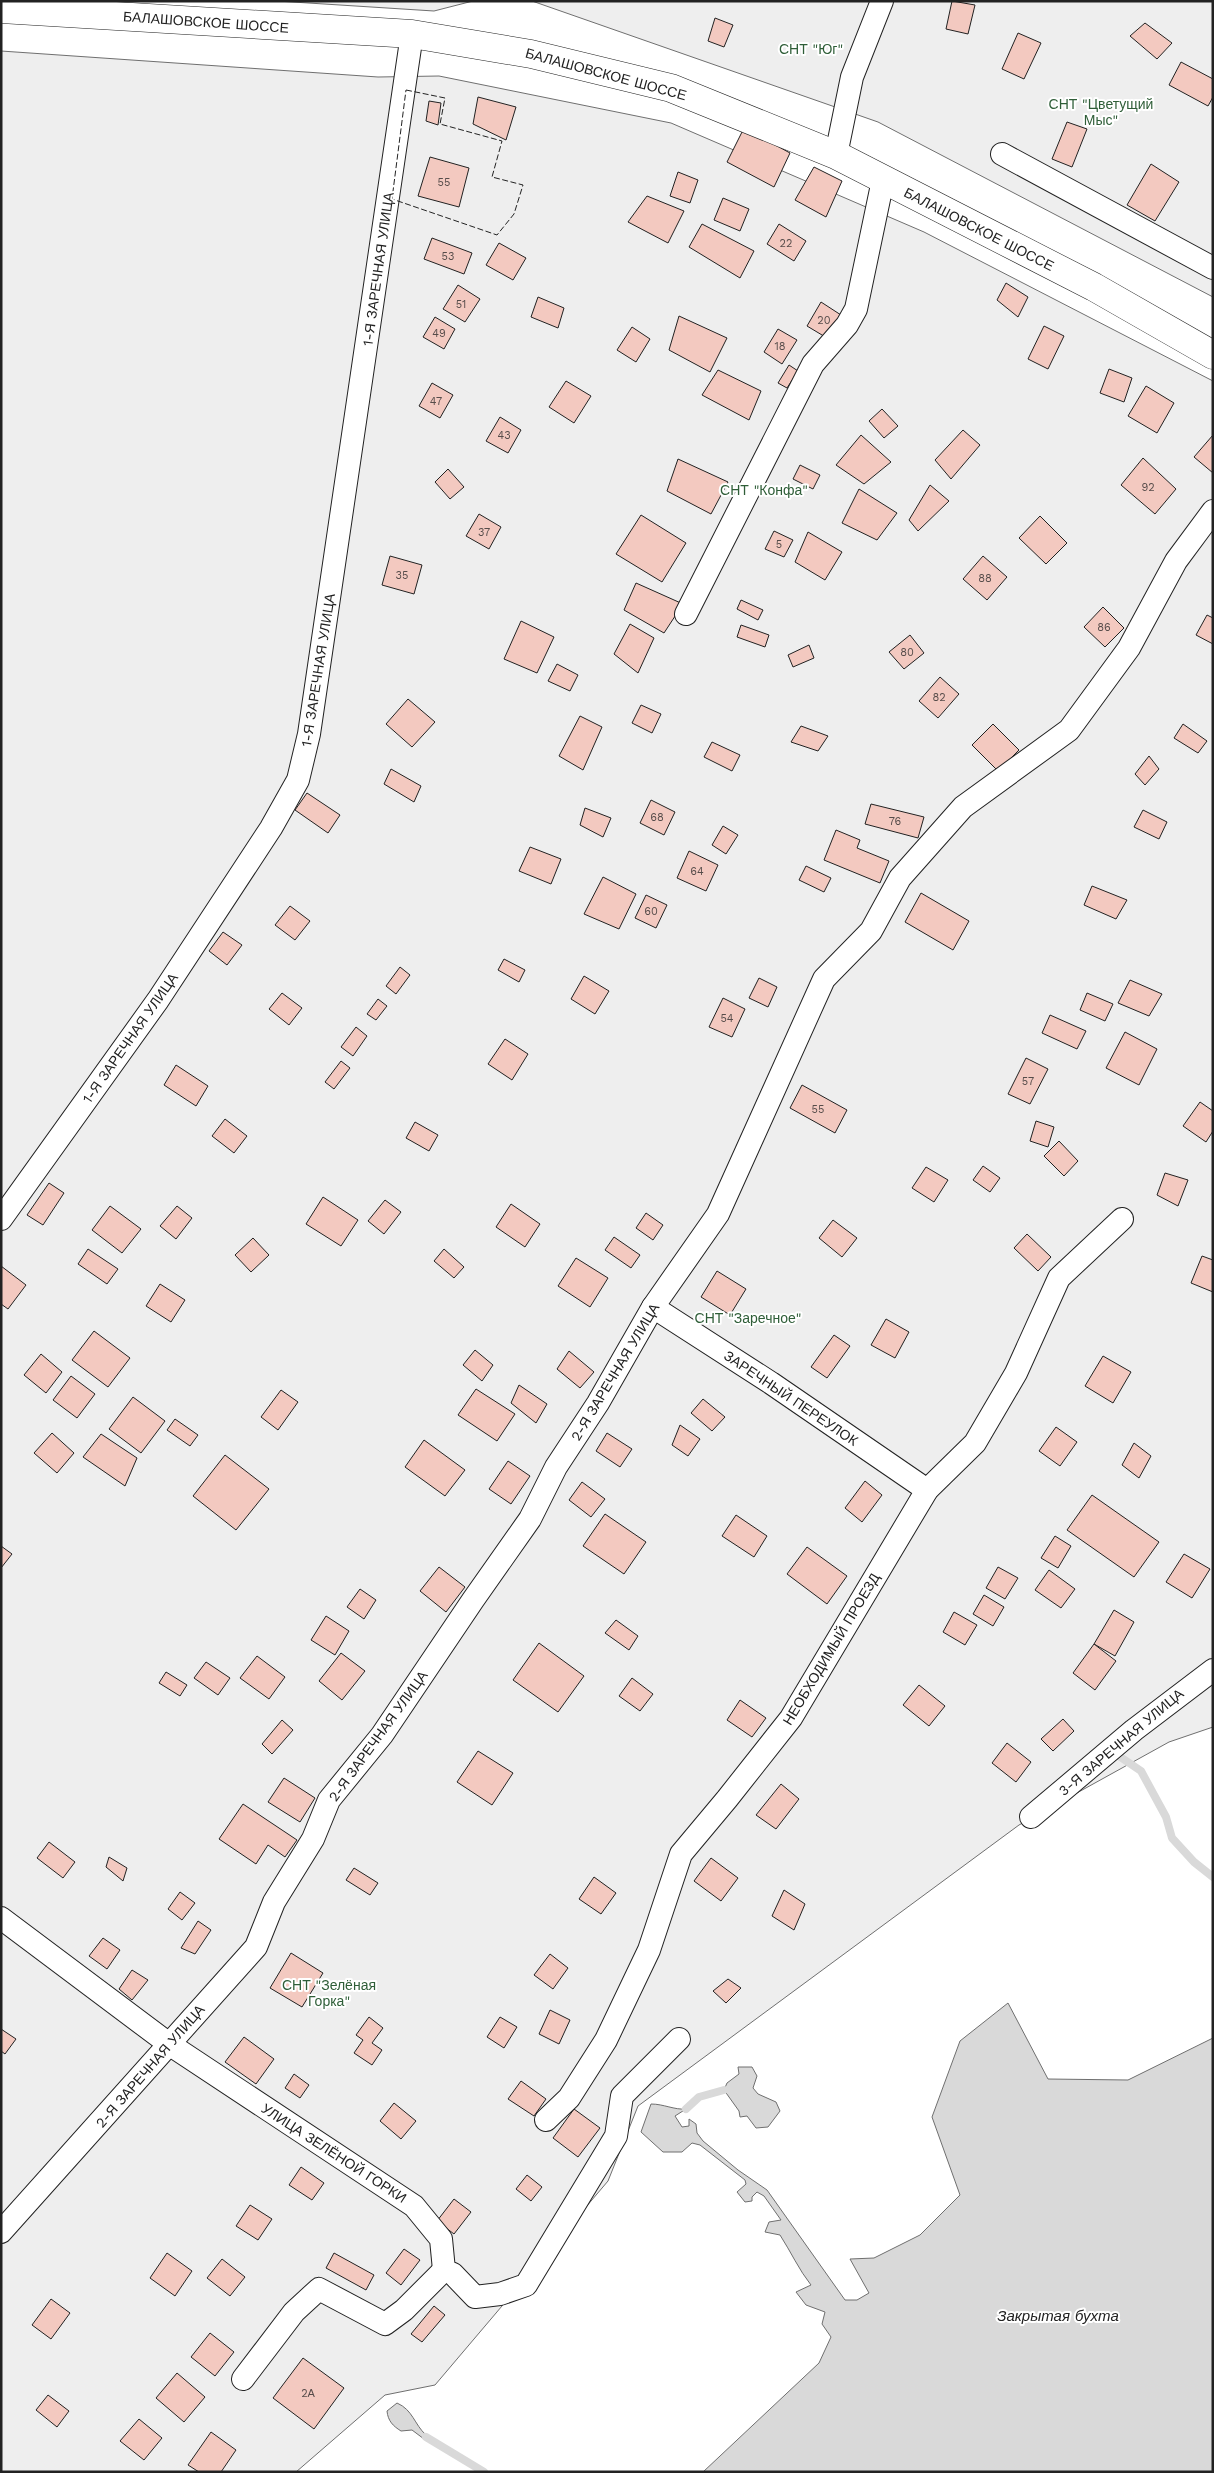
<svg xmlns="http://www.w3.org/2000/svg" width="1214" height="2473" font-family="'Work Sans',sans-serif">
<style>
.green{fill:#eee;stroke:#6f6f6f}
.water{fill:#d9d9d9;stroke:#6f6f6f}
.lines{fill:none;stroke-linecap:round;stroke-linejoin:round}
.stream{stroke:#d9d9d9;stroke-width:8}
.building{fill:#f3c9c0;stroke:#222}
.street-casing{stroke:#222;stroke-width:24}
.primary-casing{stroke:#222;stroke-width:29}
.street{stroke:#fff;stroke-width:22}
.primary{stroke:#fff;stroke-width:28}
.fence{stroke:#222;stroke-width:1;stroke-dasharray:6 2.5;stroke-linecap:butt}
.labels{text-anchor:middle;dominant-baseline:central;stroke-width:4;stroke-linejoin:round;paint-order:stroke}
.number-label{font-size:11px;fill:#564c4a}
.street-label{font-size:14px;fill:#222;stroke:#fff}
.park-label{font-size:14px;fill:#2f5e38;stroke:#fff}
.water-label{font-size:15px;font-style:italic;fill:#222;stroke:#fff}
</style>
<rect width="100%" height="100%" fill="#fff"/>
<g class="green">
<polygon points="277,1 473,1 434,11"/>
<polygon points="532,1 1213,1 1213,297 878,122"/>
<polygon points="1,51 378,77 439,76 671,123 924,232 1213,381 1213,1727 1169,1742 1019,1825 638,2106 608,2181 435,2385 385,2395 296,2472 1,2472"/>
</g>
<g class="water">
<path d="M 1008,2003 L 1048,2079 L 1128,2080 L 1213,2038 L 1213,2472 L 703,2472 L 819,2363 L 831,2337 L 822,2324 L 825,2312 L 806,2305 L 796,2292 L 811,2285 C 799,2270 791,2252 780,2235 L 765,2232 L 769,2222 L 781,2220 L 764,2196 L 757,2192 L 752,2197 L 752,2201 L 745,2202 L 737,2192 L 746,2184 L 745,2180 L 700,2145 L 692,2143 L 682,2152 L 663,2152 L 641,2132 L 651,2104 C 664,2104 674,2110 686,2109 L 675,2116 L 682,2127 L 689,2126 L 689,2119 L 696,2124 L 697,2133 L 703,2141 L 738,2170 L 767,2190 L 845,2300 L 857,2300 L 869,2293 L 850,2259 L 874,2258 L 920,2235 L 960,2195 L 932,2117 L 960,2041 Z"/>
<polygon points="738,2067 752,2067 757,2076 753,2088 758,2094 776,2102 780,2111 768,2127 756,2128 747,2116 740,2117 739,2111 724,2090 727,2083 739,2074"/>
<path d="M 397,2403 C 413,2410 414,2424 426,2435 L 424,2439 L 412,2430 L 401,2431 C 393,2426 388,2421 387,2411 Z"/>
</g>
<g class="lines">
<g class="stream">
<polyline points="1113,1752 1141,1771 1166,1817 1172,1838 1194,1862 1213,1877"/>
<polyline points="686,2109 699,2097 724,2090"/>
<polyline points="426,2437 484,2472"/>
</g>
</g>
<g class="building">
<polygon points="952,1 975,5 968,34 946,29"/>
<polygon points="715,18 733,25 724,47 708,41"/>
<polygon points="1145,23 1172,43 1157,59 1130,36"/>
<polygon points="1018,33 1041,43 1024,79 1002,69"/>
<polygon points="1181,62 1213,79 1213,97 1208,106 1169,85"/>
<polygon points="478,97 516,107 506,140 473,124"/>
<polygon points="429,101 441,103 438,125 426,121"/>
<polygon points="1067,122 1087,129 1072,167 1052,159"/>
<polygon points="744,128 790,153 774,187 727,162"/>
<polygon points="430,157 469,168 459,207 418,196"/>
<polygon points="1151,164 1179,182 1155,221 1127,205"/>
<polygon points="814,167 842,181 826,217 795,200"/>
<polygon points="678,172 698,180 690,203 670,196"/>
<polygon points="647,196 684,211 668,243 628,222"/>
<polygon points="723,198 749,209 740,231 714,220"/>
<polygon points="702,224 754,251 740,278 689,247"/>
<polygon points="779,224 806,241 794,261 767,244"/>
<polygon points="432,238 472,253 464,274 424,259"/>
<polygon points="499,243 526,258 513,280 486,265"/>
<polygon points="1006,283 1028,297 1018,317 997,300"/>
<polygon points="458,285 480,299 465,322 443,309"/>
<polygon points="538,297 564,308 558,328 531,317"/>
<polygon points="821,302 841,315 827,338 807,326"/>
<polygon points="679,316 727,338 710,372 669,350"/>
<polygon points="435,317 455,329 444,349 423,337"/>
<polygon points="1044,326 1064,336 1048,369 1028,359"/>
<polygon points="632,327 650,339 636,362 617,350"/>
<polygon points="778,329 797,340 782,364 764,352"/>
<polygon points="789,365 798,371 787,388 778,383"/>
<polygon points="1109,369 1132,378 1124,402 1100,393"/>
<polygon points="718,370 761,391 749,420 702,395"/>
<polygon points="566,381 591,396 574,423 549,407"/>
<polygon points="432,383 453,395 440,418 419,406"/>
<polygon points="1146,386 1174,403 1157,433 1128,416"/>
<polygon points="882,409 898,426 884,438 869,421"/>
<polygon points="500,417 521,430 508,453 486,441"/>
<polygon points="963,430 980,445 951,479 935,460"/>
<polygon points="861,435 891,462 864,484 836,465"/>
<polygon points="1213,435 1213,473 1194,457"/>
<polygon points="1143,458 1176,489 1155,514 1121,485"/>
<polygon points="678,459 728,482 711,514 667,491"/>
<polygon points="800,465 820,475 813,489 793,479"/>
<polygon points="448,469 464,487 450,499 435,482"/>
<polygon points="930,485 949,501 918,531 909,520"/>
<polygon points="859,489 897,513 877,540 842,523"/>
<polygon points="479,514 501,527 489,549 466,536"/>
<polygon points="641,515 686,543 662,582 616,554"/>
<polygon points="1040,516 1067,543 1046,564 1019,538"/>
<polygon points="774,531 793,540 784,557 765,549"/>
<polygon points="808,532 842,552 825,580 795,562"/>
<polygon points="390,556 422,565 414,594 382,585"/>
<polygon points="983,556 1007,577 987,600 963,579"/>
<polygon points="636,583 683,604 664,633 624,610"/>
<polygon points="741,600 763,610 758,620 737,609"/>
<polygon points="1103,607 1124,628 1105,647 1084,627"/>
<polygon points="1207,615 1213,618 1213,644 1196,635"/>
<polygon points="521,621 554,637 537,673 504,659"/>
<polygon points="630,624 654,638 638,673 614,654"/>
<polygon points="741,625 769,635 765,647 737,637"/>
<polygon points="910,635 924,653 904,669 889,652"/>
<polygon points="809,645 814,658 793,667 788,655"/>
<polygon points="557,664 578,675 570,691 548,681"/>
<polygon points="940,677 959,694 938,718 919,701"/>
<polygon points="408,699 435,722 412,747 386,724"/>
<polygon points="641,705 661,714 652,733 632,723"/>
<polygon points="580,716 602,727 583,770 559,756"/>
<polygon points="993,724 1019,750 998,771 972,745"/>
<polygon points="1183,724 1207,741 1198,753 1174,738"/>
<polygon points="801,726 828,736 818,751 791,742"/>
<polygon points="712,742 740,755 732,771 704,757"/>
<polygon points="1149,756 1159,769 1145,785 1135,774"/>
<polygon points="391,769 421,786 414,802 384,784"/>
<polygon points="307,793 340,815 328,833 295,810"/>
<polygon points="651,800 675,812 664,835 640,823"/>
<polygon points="871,804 924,817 918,838 865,824"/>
<polygon points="585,808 611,818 603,837 580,825"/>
<polygon points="1143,810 1167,822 1159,839 1134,827"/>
<polygon points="723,826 738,835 726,854 712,845"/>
<polygon points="836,830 860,840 857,848 889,861 880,883 824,860"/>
<polygon points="530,847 561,859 551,884 519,871"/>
<polygon points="689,851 718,865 706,891 677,878"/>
<polygon points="806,866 831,878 824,892 799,880"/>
<polygon points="603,877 636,894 619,929 584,914"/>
<polygon points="1092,886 1127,900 1116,919 1084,905"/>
<polygon points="921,893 969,921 953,950 905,922"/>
<polygon points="646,895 667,905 656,928 635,918"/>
<polygon points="290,906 310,921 295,940 275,925"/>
<polygon points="223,932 242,945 227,965 209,951"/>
<polygon points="504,959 525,970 519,982 498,970"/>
<polygon points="400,967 410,975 396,994 386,986"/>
<polygon points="584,976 609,991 595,1014 571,999"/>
<polygon points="759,978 777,987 768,1007 749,998"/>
<polygon points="1130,980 1162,994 1149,1016 1118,1003"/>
<polygon points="282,993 302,1008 289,1025 269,1009"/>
<polygon points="1087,993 1113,1004 1105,1021 1080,1010"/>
<polygon points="723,998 745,1009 732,1037 709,1027"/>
<polygon points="378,999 387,1006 376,1020 367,1014"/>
<polygon points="1050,1015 1086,1031 1077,1049 1042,1033"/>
<polygon points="356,1027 367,1036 353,1056 341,1047"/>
<polygon points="1125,1032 1157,1049 1139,1085 1106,1068"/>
<polygon points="505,1039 528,1054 512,1080 488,1064"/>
<polygon points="1026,1058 1048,1069 1030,1104 1008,1094"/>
<polygon points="341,1061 350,1068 334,1089 325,1082"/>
<polygon points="176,1065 208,1086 196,1106 164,1085"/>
<polygon points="802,1085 847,1110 835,1133 790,1108"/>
<polygon points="1200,1102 1213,1111 1213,1131 1206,1142 1183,1126"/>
<polygon points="225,1119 247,1136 234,1153 212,1136"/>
<polygon points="1036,1121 1054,1127 1048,1147 1030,1141"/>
<polygon points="415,1122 438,1135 429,1151 406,1138"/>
<polygon points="1059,1141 1078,1161 1064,1176 1044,1156"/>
<polygon points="983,1166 1000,1178 990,1192 973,1180"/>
<polygon points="926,1167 948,1180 934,1202 912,1188"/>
<polygon points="1165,1173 1188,1180 1178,1206 1157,1195"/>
<polygon points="49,1183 64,1193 43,1225 27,1215"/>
<polygon points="323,1197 358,1220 341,1246 306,1224"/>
<polygon points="385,1200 401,1212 384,1234 368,1221"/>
<polygon points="511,1204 540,1224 525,1247 496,1227"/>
<polygon points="110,1206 141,1229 122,1253 92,1230"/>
<polygon points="177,1206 192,1218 176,1239 160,1226"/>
<polygon points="646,1213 663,1225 653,1240 636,1228"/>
<polygon points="833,1220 857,1238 842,1257 819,1238"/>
<polygon points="1027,1234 1051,1257 1038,1271 1014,1248"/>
<polygon points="614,1237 640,1255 631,1268 605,1250"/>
<polygon points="253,1238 269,1255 251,1272 235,1255"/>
<polygon points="88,1249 118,1269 107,1284 78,1264"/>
<polygon points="444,1249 464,1267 454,1278 434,1261"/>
<polygon points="1202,1256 1213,1260 1213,1292 1191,1283"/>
<polygon points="576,1258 608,1278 590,1307 558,1286"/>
<polygon points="1,1266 26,1285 8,1309 1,1304"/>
<polygon points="717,1271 746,1289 730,1315 701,1297"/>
<polygon points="160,1284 185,1300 171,1322 146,1306"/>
<polygon points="886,1319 909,1332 895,1358 871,1345"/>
<polygon points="94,1331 130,1358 108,1387 72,1360"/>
<polygon points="834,1335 850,1346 827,1378 811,1367"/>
<polygon points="475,1350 493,1365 482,1381 463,1365"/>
<polygon points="569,1351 594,1372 580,1388 557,1369"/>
<polygon points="41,1354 62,1372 46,1393 24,1375"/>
<polygon points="1103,1356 1131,1372 1113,1403 1085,1386"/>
<polygon points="71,1376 95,1394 77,1418 53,1400"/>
<polygon points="519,1385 547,1404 536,1423 511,1403"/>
<polygon points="476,1389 515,1414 497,1441 458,1415"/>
<polygon points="281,1390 298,1402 278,1430 261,1417"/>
<polygon points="133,1397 165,1421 141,1453 109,1429"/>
<polygon points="703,1399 725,1417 712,1431 691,1413"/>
<polygon points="175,1419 198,1435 190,1446 167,1430"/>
<polygon points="680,1425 700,1439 688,1456 672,1445"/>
<polygon points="1056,1427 1077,1442 1060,1466 1039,1451"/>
<polygon points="52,1433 74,1453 57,1473 34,1453"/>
<polygon points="607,1433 632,1449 620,1467 596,1451"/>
<polygon points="101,1434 137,1458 125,1486 83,1457"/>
<polygon points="424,1440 465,1470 445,1496 405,1467"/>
<polygon points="1134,1443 1151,1456 1139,1478 1122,1465"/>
<polygon points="225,1455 269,1489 236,1530 193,1496"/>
<polygon points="508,1461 530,1476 511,1504 489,1489"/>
<polygon points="865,1481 882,1495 862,1522 845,1508"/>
<polygon points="582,1482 605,1499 591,1517 569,1500"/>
<polygon points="1092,1495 1159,1542 1134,1577 1067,1530"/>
<polygon points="605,1514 646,1542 624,1574 583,1546"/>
<polygon points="736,1515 767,1536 754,1557 722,1536"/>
<polygon points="1055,1536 1071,1546 1058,1568 1041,1558"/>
<polygon points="1,1546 12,1554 1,1568"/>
<polygon points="807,1547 847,1576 827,1604 787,1574"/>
<polygon points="1184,1554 1210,1569 1192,1598 1166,1582"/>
<polygon points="439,1567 465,1587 446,1612 420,1591"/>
<polygon points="998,1567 1018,1578 1005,1599 986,1588"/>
<polygon points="1049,1570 1075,1589 1061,1608 1035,1590"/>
<polygon points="360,1589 376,1600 364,1619 347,1607"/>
<polygon points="984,1595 1004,1607 993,1626 973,1614"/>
<polygon points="1114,1610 1134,1622 1115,1656 1094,1644"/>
<polygon points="954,1612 977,1625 965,1645 943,1632"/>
<polygon points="326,1616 349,1631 335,1655 311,1640"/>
<polygon points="616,1620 638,1636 629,1650 605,1633"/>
<polygon points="539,1643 584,1676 558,1712 513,1680"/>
<polygon points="1094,1644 1116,1661 1095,1690 1073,1673"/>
<polygon points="341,1653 365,1671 342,1700 319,1681"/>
<polygon points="257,1656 285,1677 269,1699 240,1678"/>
<polygon points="206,1662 230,1678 218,1695 194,1678"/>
<polygon points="166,1672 187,1685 180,1696 159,1683"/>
<polygon points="632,1678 653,1694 640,1711 619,1696"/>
<polygon points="919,1685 945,1706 929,1726 903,1705"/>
<polygon points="740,1700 766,1718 752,1737 727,1720"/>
<polygon points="1063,1719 1074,1731 1053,1751 1041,1739"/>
<polygon points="282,1720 293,1730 272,1754 262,1744"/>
<polygon points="1007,1743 1031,1762 1016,1782 992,1763"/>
<polygon points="478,1751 513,1773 492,1805 457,1782"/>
<polygon points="284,1778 315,1798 300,1822 268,1802"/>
<polygon points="781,1784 799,1799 776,1829 756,1815"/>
<polygon points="243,1804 297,1840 285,1857 268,1845 256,1864 219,1839"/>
<polygon points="49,1842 75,1862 63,1878 37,1858"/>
<polygon points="109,1857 127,1868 123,1881 106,1867"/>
<polygon points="711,1858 738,1878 721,1901 694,1881"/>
<polygon points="354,1868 378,1883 370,1895 346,1880"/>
<polygon points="594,1877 616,1893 601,1914 579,1899"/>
<polygon points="784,1890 805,1904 794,1930 772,1916"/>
<polygon points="180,1892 195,1903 182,1920 168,1909"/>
<polygon points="198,1921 211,1930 195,1954 181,1948"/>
<polygon points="103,1938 120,1950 107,1969 89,1956"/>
<polygon points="291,1953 323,1973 302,2007 270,1988"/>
<polygon points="550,1954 568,1968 553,1989 534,1975"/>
<polygon points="132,1970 148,1980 132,2000 119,1989"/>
<polygon points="728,1979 741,1988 726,2003 713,1991"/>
<polygon points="550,2010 570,2020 559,2044 539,2034"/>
<polygon points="369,2017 383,2028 372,2043 382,2050 372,2065 354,2053 363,2040 356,2035"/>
<polygon points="500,2017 517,2027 504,2048 487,2037"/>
<polygon points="1,2029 16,2039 5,2054 1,2051"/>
<polygon points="244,2037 274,2059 256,2084 225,2062"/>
<polygon points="294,2074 309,2085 300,2098 285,2088"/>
<polygon points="521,2081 546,2099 534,2116 508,2099"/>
<polygon points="394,2103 416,2121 401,2139 380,2121"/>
<polygon points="574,2109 600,2128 578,2157 553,2138"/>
<polygon points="301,2167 324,2183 312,2200 289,2185"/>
<polygon points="527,2175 542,2187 531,2201 516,2189"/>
<polygon points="454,2199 471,2212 454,2234 437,2221"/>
<polygon points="250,2205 272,2219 258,2240 236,2226"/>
<polygon points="404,2249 420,2260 401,2285 386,2273"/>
<polygon points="167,2253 192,2271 175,2296 150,2278"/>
<polygon points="334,2253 374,2275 366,2290 326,2268"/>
<polygon points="222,2259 245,2277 230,2296 207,2278"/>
<polygon points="51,2299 70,2313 51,2339 32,2325"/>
<polygon points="434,2306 445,2315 422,2342 411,2334"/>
<polygon points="210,2333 234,2352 215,2376 191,2357"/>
<polygon points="303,2358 344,2388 314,2429 273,2398"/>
<polygon points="177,2373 205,2397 184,2422 156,2398"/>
<polygon points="48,2395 69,2411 57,2427 36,2410"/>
<polygon points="139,2419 162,2438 144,2460 120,2441"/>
<polygon points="211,2432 236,2450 221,2472 199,2472 188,2465"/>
</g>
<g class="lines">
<defs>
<g id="street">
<polyline points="1002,154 1213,268"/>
<polyline points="836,155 852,77 882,1"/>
<polyline points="686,614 813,364 847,325 856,309 883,180"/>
<polyline points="1,1219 158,1000 271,828 298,780 309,734 412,34"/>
<polyline points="653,1307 771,1383 927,1490"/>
<polyline points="1031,1817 1134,1730 1213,1670"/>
<polyline points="1,1918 169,2044 414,2206 441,2239 444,2270 453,2274 475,2297 500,2294 526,2285 616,2136 622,2096 679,2039"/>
<polyline points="546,2120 569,2098 606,2040 649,1950 681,1854 727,1799 791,1718 927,1490 975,1443 1016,1373 1059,1278 1122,1219"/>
<polyline points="1,2232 256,1947 274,1902 313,1839 329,1800 382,1735 473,1600 530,1519 556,1467 598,1403 653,1307 718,1214 824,979 871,931 900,878 963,807 1069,730 1129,648 1176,561 1213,511"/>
<polyline points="243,2379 294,2312 319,2289 385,2324 404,2310 444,2270"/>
</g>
<polyline id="primary" points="1,9 412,34 531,54 671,88 836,155 1094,287 1213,355"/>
</defs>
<use href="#street" class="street-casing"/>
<use href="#primary" class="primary-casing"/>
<use href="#street" class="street"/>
<use href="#primary" class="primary"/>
<polygon class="fence" points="406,90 445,98 440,124 502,141 492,177 523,185 514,214 497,235 392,199"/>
</g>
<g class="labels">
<g class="number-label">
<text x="444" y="182">55</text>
<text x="786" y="243">22</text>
<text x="448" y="256">53</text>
<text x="461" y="304">51</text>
<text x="824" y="320">20</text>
<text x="439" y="333">49</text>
<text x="780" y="346">18</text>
<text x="436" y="401">47</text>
<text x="504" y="435">43</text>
<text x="1148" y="487">92</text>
<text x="484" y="532">37</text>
<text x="779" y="544">5</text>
<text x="402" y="575">35</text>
<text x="985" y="578">88</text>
<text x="1104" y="627">86</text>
<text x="907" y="652">80</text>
<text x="939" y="697">82</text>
<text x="657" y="817">68</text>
<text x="895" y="821">76</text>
<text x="697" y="871">64</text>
<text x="651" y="911">60</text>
<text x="727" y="1018">54</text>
<text x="1028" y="1081">57</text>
<text x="818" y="1109">55</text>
<text x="308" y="2393">2А</text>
</g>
<g class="street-label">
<text transform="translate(206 22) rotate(4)">БАЛАШОВСКОЕ ШОССЕ</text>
<text transform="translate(606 74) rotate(15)">БАЛАШОВСКОЕ ШОССЕ</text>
<text transform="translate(979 229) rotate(27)">БАЛАШОВСКОЕ ШОССЕ</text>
<text transform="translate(378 269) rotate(-82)">1-Я ЗАРЕЧНАЯ УЛИЦА</text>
<text transform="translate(318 670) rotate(-81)">1-Я ЗАРЕЧНАЯ УЛИЦА</text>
<text transform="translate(130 1038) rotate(-55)">1-Я ЗАРЕЧНАЯ УЛИЦА</text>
<text transform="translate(615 1372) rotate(-59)">2-Я ЗАРЕЧНАЯ УЛИЦА</text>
<text transform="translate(791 1398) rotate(34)">ЗАРЕЧНЫЙ ПЕРЕУЛОК</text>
<text transform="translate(831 1649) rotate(-59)">НЕОБХОДИМЫЙ ПРОЕЗД</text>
<text transform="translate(378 1736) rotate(-54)">2-Я ЗАРЕЧНАЯ УЛИЦА</text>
<text transform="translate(1121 1742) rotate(-40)">3-Я ЗАРЕЧНАЯ УЛИЦА</text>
<text transform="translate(150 2066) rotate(-49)">2-Я ЗАРЕЧНАЯ УЛИЦА</text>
<text transform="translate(334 2153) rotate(33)">УЛИЦА ЗЕЛЁНОЙ ГОРКИ</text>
</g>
<g class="park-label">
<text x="811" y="49">СНТ "Юг"</text>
<text x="1101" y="104">СНТ "Цветущий<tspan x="1101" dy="16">Мыс"</tspan></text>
<text x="764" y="490">СНТ "Конфа"</text>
<text x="748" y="1318">СНТ "Заречное"</text>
<text x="329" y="1985">СНТ "Зелёная<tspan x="329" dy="16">Горка"</tspan></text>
</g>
<g class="water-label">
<text x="1058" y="2316">Закрытая бухта</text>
</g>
</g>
<rect width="1214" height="2473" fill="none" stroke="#222222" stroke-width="5"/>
</svg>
